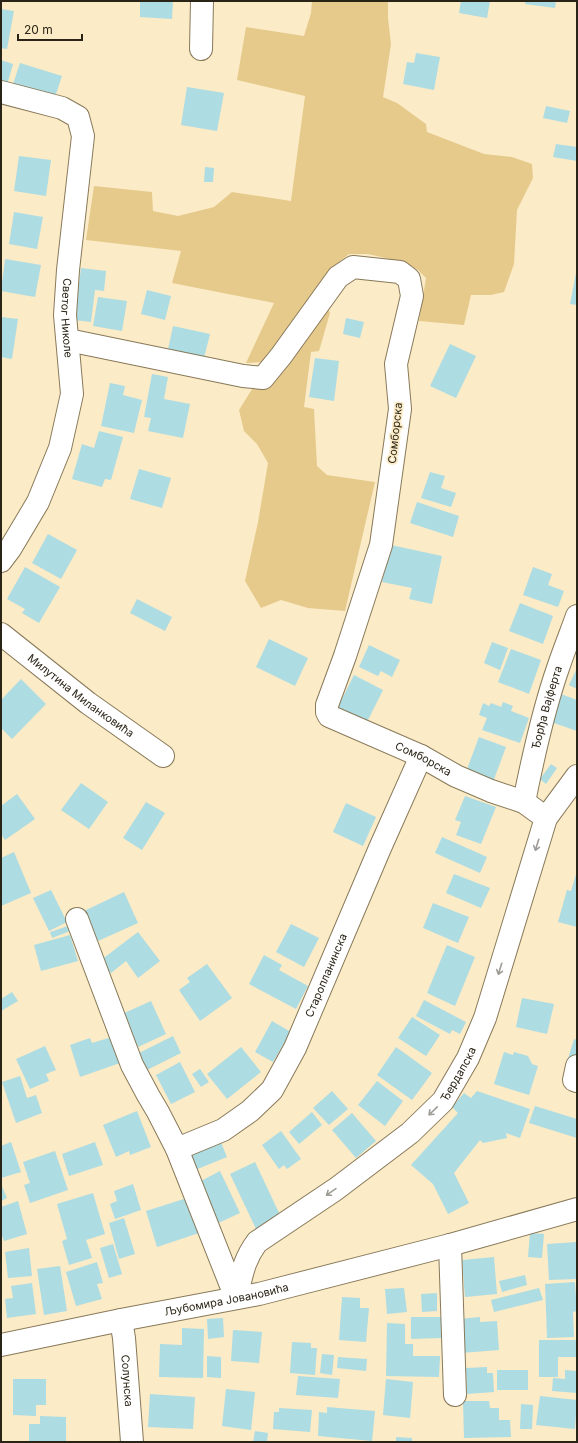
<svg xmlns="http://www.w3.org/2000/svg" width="578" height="1443" font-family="Inter,sans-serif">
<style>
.green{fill:#e6ca8c}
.building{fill:#addce3}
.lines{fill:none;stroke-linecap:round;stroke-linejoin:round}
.minor-casing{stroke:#887959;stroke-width:24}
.minor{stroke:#fff;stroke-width:22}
.oneway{stroke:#9f9c96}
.labels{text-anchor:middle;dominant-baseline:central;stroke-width:3.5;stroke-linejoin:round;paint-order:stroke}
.street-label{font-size:11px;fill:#2a2416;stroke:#fbebc7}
</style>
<rect width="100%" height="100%" fill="#fbebc7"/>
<g class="green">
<polygon points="312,1 388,1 388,18 391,44 383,97 397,103 426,124 427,132 484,154 512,157 532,164 533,178 517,210 514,264 504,292 491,295 471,295 464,325 419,321 426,278 419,271 407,263 368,254 349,254 340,261 267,362 246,363 274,303 172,283 181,251 86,240 94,186 152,192 153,211 178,216 214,207 232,192 291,201 305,96 237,80 246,27 304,36 311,13"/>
<polygon points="327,306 330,313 319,351 311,352 304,407 314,409 317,466 327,475 375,482 345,611 308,608 281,600 261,608 245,581 258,522 268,463 257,444 244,431 239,410 254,386"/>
</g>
<g class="building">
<polygon points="140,1 173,1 172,19 140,17"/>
<polygon points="461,1 490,1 487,18 459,13"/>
<polygon points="525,1 556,1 555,8 525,4"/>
<polygon points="1,9 14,11 7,49 1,48"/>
<polygon points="416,53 440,57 434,90 403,84 407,62 414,63"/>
<polygon points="1,60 13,64 7,85 1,83"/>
<polygon points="20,63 62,76 54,100 12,87"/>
<polygon points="187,87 224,93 217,131 181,125"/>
<polygon points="546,106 570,111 567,123 543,118"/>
<polygon points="556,144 577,147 577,161 553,157"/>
<polygon points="19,156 51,160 46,196 14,191"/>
<polygon points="205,167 214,168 213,182 204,182"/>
<polygon points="14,212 43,217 37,249 9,244"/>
<polygon points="5,259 41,265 35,297 1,291"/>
<polygon points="81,268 106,271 104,291 95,290 91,322 74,320"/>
<polygon points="576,273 577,273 577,305 570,304"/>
<polygon points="147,290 171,296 165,320 141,314"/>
<polygon points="98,297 127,301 122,331 93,326"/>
<polygon points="1,317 18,319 12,359 1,357"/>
<polygon points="346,318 364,322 360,338 343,334"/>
<polygon points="173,326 210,334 203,362 167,354"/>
<polygon points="450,344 476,356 456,398 430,386"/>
<polygon points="315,358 339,361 334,401 309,397"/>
<polygon points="152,374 168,377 164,399 190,404 183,438 148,431 151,418 144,417"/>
<polygon points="110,383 125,386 123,395 142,400 134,433 101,426"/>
<polygon points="99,431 123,437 111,480 105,479 102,487 72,479 82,444 94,448"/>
<polygon points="139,469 171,478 162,508 130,499"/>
<polygon points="430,472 445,476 441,488 456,493 451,507 421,498"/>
<polygon points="417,502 459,516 453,537 410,523"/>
<polygon points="48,534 77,550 61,579 32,563"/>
<polygon points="391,545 442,556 432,604 409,599 412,588 382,582"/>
<polygon points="25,567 60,587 39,623 22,613 25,609 7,599"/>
<polygon points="533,567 552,574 548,585 564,591 558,607 523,595"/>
<polygon points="137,599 172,617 165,631 130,613"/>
<polygon points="520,603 553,616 543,644 509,631"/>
<polygon points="269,639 308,658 295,686 256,667"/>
<polygon points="492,642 508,648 500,670 484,663"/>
<polygon points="369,645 400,660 392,677 381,671 378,676 359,667"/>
<polygon points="511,649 541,660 529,694 498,682"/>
<polygon points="577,668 577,689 569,685"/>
<polygon points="354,675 383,690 367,722 338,707"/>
<polygon points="21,679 46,704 12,739 1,728 1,700"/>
<polygon points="561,694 577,700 577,731 551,722"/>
<polygon points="503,702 513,706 511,711 529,718 520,743 482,730 487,718 479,715 483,703 489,706 491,703 501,707"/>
<polygon points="479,737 506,747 493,782 466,772"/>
<polygon points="551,764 557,768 546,784 540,779"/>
<polygon points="81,783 108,802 89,829 61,810"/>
<polygon points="17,794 35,819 5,840 1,834 1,806"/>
<polygon points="465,796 496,807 481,844 456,835 461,822 455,820"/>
<polygon points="146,802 165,813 142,850 123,838"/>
<polygon points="346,803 376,817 363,846 333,832"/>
<polygon points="442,837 487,857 480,873 435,853"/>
<polygon points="14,852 31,893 1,906 1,858"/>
<polygon points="577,871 577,927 558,922 567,890 571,891"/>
<polygon points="454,874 490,888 481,908 446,893"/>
<polygon points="51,890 67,922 49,931 33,898"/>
<polygon points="124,892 138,923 98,941 84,911"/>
<polygon points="433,903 469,917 458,943 423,928"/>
<polygon points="291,924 319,938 304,967 276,952"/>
<polygon points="68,926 70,931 52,938 50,932"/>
<polygon points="138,932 160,961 138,978 126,961 111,973 101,960"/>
<polygon points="70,935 78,961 41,971 34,945"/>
<polygon points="447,945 475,957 455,1006 427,993"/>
<polygon points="264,955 282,965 279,970 308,986 296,1009 249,984"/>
<polygon points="207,964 232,998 200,1021 179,990 190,982 187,978"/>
<polygon points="12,992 18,1001 1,1011 1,999"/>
<polygon points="522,998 554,1004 547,1034 516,1027"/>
<polygon points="424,1000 466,1022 460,1034 452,1030 450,1034 416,1016"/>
<polygon points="151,1001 166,1034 138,1047 122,1014"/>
<polygon points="412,1017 440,1035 426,1056 398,1038"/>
<polygon points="272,1021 291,1032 273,1062 255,1052"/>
<polygon points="173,1036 181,1053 143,1072 135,1055"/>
<polygon points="112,1037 120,1063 80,1077 70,1045 90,1038 92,1043"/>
<polygon points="574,1039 577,1040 577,1065 567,1062"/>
<polygon points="45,1046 56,1070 46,1074 49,1081 30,1089 16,1059"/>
<polygon points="241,1047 261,1072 227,1099 207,1074"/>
<polygon points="396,1047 432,1073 412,1100 377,1075"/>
<polygon points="504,1052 513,1055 514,1052 528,1056 532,1064 538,1066 529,1095 494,1084"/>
<polygon points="180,1062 195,1092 171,1104 156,1075"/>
<polygon points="200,1069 209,1082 201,1087 192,1074"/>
<polygon points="20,1076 27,1098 36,1095 42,1113 16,1123 2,1082"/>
<polygon points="377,1081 403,1101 385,1126 358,1105"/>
<polygon points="332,1091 348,1109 329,1125 313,1108"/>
<polygon points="477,1091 530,1109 520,1138 506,1133 507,1138 483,1143 480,1140 454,1173 469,1203 448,1214 433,1184 411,1165 458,1113 452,1107 464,1093 471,1098"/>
<polygon points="535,1106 577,1119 577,1138 529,1123"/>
<polygon points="137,1111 151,1147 130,1155 129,1151 116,1157 103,1125"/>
<polygon points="312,1112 322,1125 299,1144 289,1132"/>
<polygon points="352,1113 376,1141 356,1158 332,1130"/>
<polygon points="281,1131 301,1159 287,1169 284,1165 279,1169 262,1145"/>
<polygon points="220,1140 227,1157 195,1170 188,1154"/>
<polygon points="11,1142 21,1172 1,1178 1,1146"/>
<polygon points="95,1142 103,1165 69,1176 62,1154"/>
<polygon points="55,1151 68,1190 30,1203 24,1185 30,1183 23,1162"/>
<polygon points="255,1162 281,1217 256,1229 230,1174"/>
<polygon points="220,1171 240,1213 214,1225 199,1182"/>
<polygon points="1,1184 7,1198 1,1201"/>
<polygon points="133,1184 141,1210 115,1219 110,1204 117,1201 114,1191"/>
<polygon points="93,1193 105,1234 86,1240 92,1258 69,1265 62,1241 67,1239 57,1204"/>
<polygon points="187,1198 199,1233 157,1247 146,1211"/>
<polygon points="18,1201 27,1234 4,1241 1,1233 1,1207"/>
<polygon points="124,1218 135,1254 119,1259 109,1223"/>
<polygon points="530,1233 544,1234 542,1258 528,1257"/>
<polygon points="577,1242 577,1279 549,1280 547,1244"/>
<polygon points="113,1244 122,1274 109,1278 100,1248"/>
<polygon points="29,1248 32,1276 8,1278 5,1252"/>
<polygon points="494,1257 497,1294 465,1297 462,1260"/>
<polygon points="97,1262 103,1283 97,1284 102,1299 76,1306 66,1272"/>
<polygon points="60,1266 67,1311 44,1315 37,1269"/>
<polygon points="525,1275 527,1285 502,1292 499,1281"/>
<polygon points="575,1282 577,1311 573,1312 574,1337 547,1338 545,1284"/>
<polygon points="32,1283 36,1314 7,1318 5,1299 13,1298 11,1286"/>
<polygon points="404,1288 407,1312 387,1314 385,1289"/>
<polygon points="539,1288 543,1300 494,1312 491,1300"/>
<polygon points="437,1293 437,1311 422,1312 421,1294"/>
<polygon points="342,1297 360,1298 360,1308 369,1308 366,1342 339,1340"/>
<polygon points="411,1317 441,1317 441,1338 411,1339"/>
<polygon points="480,1317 480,1322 497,1321 499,1350 461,1353 459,1319"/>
<polygon points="223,1318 224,1337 208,1339 207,1319"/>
<polygon points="387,1323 405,1324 405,1344 413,1344 413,1356 440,1356 439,1377 386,1376"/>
<polygon points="182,1328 204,1329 203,1378 159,1377 160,1344 182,1345"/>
<polygon points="233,1330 262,1332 259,1363 231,1361"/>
<polygon points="539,1340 577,1340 577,1357 558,1357 558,1377 539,1377"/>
<polygon points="292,1342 311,1343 311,1348 317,1348 315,1375 290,1373"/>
<polygon points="322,1354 334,1355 332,1375 320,1373"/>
<polygon points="207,1356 221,1357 221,1378 207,1377"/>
<polygon points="338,1357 367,1359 366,1371 337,1368"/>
<polygon points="487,1367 487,1373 493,1373 494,1392 467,1394 466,1368"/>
<rect x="497" y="1370" width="31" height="20"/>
<polygon points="565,1370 577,1371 577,1393 552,1391 553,1378 565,1379"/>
<polygon points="298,1376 340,1379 338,1398 296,1395"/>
<polygon points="13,1379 46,1379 46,1405 36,1405 36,1416 13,1415"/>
<polygon points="386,1379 413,1382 410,1418 383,1415"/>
<polygon points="226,1389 255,1392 251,1430 222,1426"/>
<polygon points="150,1394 195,1397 193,1429 148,1427"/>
<polygon points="540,1396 577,1400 575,1429 536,1425"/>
<polygon points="463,1401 489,1401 490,1408 499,1408 499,1420 510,1420 511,1437 464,1438"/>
<polygon points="521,1404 533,1405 532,1429 520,1429"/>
<polygon points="327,1407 375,1411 372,1441 318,1436 319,1412 327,1413"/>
<polygon points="279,1408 312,1410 310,1432 273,1429 274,1412 279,1412"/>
<polygon points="40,1416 66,1417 66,1442 29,1442 29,1424 40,1424"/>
<polygon points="255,1431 268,1433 267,1442 253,1442"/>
<polygon points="396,1437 412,1438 412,1442 396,1442"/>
</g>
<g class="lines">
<defs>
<g id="minor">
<polyline points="201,49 202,1"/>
<path id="s1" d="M 1,92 L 62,108 L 78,117 L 83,136 L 68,270 L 65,315 L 72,394 L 60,448 L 38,502 L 10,549 L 1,561"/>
<path id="s2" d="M 68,340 L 243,376 L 263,378 L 281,356 L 338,277 L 353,267 L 400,272 L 409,279 L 412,296 L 396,364 L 400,409 L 381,545 L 345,656 L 327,705 L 327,712 L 329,716 L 421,756 L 456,776 L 491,791 L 524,802 L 546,818"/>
<path id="s3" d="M 1,634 L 88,703 L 163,756"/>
<path id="s4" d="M 524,802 C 533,757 543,711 558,668 C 564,650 571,633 577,616"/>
<polyline points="77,919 132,1065 148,1095 158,1112 177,1149 236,1298"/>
<polyline points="577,1066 574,1080 577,1081"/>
<path id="s5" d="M 177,1149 L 223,1130 L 250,1111 L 272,1090 L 295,1048 L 380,848 L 421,756"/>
<polyline points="450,1245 455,1395"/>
<path id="s6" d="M 236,1298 C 242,1275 243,1261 257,1242 L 336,1189 L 410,1133 L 443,1101 L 468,1058 L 485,1018 L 546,818 L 577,776"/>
<path id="s7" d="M 121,1320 L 124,1338 L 132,1442"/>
<path id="s8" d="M 1,1345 L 121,1320 L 259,1294 L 450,1245 L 577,1209"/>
</g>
</defs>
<use href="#minor" class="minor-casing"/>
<use href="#minor" class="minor"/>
</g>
<defs><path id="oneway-shaft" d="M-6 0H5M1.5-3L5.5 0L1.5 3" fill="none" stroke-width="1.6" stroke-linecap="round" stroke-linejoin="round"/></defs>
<g class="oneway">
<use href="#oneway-shaft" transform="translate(537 845) rotate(107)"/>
<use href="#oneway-shaft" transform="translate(500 969) rotate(107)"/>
<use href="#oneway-shaft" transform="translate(433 1111) rotate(136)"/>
<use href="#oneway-shaft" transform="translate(331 1192) rotate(145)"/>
</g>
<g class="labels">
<g class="street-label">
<text stroke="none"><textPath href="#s1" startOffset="284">Светог Николе</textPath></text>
<text transform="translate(395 433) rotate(-84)">Сомборска</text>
<text stroke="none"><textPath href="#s3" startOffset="101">Милутина Миланковића</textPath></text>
<text stroke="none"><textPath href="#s4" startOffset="97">Ђорђа Вајферта</textPath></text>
<text stroke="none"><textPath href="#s2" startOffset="955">Сомборска</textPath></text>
<text stroke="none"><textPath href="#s5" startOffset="240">Старопланинска</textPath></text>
<text stroke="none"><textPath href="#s6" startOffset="325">Ђердапска</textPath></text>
<text stroke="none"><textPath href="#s8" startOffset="230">Љубомира Јовановића</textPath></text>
<text stroke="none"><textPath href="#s7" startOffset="61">Солунска</textPath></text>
</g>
</g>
<rect width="578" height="1443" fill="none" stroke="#2a2416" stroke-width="4"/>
<path d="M18 34v6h64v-6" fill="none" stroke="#2a2416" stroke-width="2"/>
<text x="24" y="34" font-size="12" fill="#2a2416" stroke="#fbebc7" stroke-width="3" paint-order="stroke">20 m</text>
</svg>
